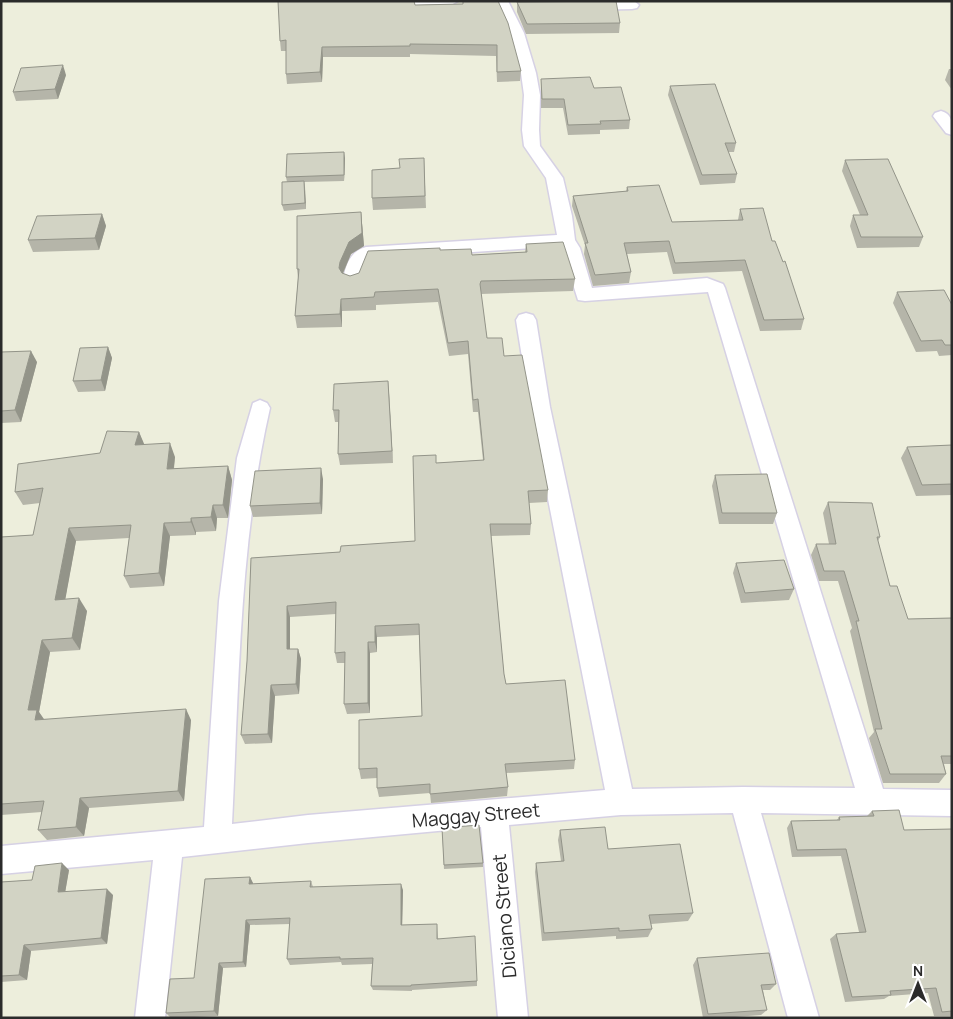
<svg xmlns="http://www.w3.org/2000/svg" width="953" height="1019" font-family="Manrope,sans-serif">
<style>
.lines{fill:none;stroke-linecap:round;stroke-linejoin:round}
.street-casing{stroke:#d6d1e4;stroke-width:3}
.street{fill:#fff;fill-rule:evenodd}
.wall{fill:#b5b5a9}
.shaded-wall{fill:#939489}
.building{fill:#d2d3c4;stroke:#939489}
.labels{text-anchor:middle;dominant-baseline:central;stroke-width:4;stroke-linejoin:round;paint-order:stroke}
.near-street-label{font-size:19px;fill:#2b2b2b;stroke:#fff}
</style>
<rect width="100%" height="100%" fill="#edeedc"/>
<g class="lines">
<defs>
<g id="street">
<polygon points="391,1 458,1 451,5 393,9 388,8 386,5"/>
<path d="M 494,1 L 508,1 L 524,33 L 536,73 L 540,95 L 539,130 L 540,146 L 563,178 L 572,216 L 575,240 L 580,248 L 592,288 L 707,278 L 723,284 L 725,288 L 883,789 L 952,790 L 952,816 L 761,813 L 819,1018 L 788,1018 L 733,813 L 621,815 L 509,825 L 528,1018 L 498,1018 L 481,827 L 308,843 L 182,857 L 165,1018 L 135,1018 L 153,860 L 1,874 L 1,846 L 204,827 L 219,601 L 237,458 L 253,403 L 260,400 L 267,403 L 270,408 C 239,544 239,686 232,824 L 308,815 L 605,790 L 530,407 L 516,320 L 519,315 L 526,313 L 533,315 L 536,320 L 550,407 L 632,789 L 743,787 L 855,788 L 708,292 L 585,301 L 578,300 L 561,246 L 371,259 L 365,266 L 359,285 L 352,287 L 345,285 L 343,281 C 345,266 350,251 366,247 L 557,235 L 546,178 L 524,146 L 522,130 L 524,95 L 521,73 L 510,33 Z"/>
<polygon points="634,1 639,5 637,8 632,9 586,10 581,9 579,6 581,3 586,2"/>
<path d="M 941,111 C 953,114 952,124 952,135 L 946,133 L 933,116 L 935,113 Z"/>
</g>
</defs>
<use href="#street" class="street-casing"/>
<use href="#street" class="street"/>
</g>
<g class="wall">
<polygon points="517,2 620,23 619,33 526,34 517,12"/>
<polygon points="463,4 521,71 520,81 497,82 496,56 410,54 410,57 323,57 322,82 287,84 286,74 286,51 281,51 280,41 415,5"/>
<polygon points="949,69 952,69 952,90 945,80"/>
<polygon points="66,75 58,99 16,101 13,92"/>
<polygon points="541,79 594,88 630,120 629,129 600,130 600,134 568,135 563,108 541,108"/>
<polygon points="670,86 736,143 734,152 728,152 737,174 735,183 700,185 668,95"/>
<polygon points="345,158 344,181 304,182 306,209 284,211 282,205 287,182 286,177"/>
<polygon points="424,158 426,208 373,210 372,198 400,168"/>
<polygon points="845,160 923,237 919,247 857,248 850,226 853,215 860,215 842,171"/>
<polygon points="627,187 672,222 738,220 740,209 772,241 804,319 801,330 760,331 742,271 673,274 667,252 627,254 631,272 629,283 593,286 584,254 585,245 572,206 573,196 626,191"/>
<polygon points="361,212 364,246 351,254 343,274 350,276 440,250 472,255 525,252 526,244 575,279 573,291 481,294 487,338 504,356 548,490 547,502 529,503 531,524 530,535 491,536 504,674 506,684 575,760 574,769 506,773 508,787 507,796 431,803 430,793 379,797 377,788 377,778 361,779 359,769 422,716 419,635 377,637 377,652 370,653 370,713 347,714 344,704 345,663 337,663 335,653 336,614 290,617 290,649 298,649 301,659 299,694 275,696 272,743 245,744 241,735 247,661 251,558 340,552 415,541 436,463 483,460 478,412 473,412 468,354 449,356 438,302 376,305 376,310 342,311 342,327 297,328 295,316 298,278 297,269"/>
<polygon points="102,214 106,226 99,250 33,252 28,240"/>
<polygon points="897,292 952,305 952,355 939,356 937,351 916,352 893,303"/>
<polygon points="108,347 112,358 105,391 78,392 73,381"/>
<polygon points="1,352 37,362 21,422 1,423"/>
<polygon points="388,381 393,463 340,465 338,454 338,422 335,422 333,410"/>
<polygon points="139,432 144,445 175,457 174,469 228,466 232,480 228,518 217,518 216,531 196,532 196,535 170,536 164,586 130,588 124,576 129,538 76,541 65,599 87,611 80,650 50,652 39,712 44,719 191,720 184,801 89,808 84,836 47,840 38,830 42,812 1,815 1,537 33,535 40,503 23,505 15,492 100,453"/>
<polygon points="952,445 952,495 916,496 901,458 907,447"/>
<polygon points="715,475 777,513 773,524 719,524 712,486"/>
<polygon points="323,479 322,514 253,517 250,506"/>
<polygon points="828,502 880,537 878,541 890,586 908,619 952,618 952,764 944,764 946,774 939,783 883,783 869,738 874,732 850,631 852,628 838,581 819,581 811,555 816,544 829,544 823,513"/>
<polygon points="736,563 794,589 789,600 741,603 733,573"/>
<polygon points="872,811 904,830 952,829 952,1016 934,1016 928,993 889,996 884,999 845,1002 830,939 836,934 859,932 841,856 792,857 787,828 791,821 837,820 839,817 867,816"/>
<polygon points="442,828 483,863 483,867 444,869"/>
<polygon points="560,830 608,849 693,913 688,921 651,924 652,929 648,937 616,939 616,936 542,941 535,872 536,863 561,861 558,840"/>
<polygon points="69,870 65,892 113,895 107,944 31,951 27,980 1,982 1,882 32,880"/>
<polygon points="250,877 253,884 311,881 313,887 403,890 402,925 437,924 438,938 477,981 477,986 412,990 412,991 373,990 371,986 372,964 342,965 341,962 290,965 287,959 290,924 250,925 246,967 223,968 218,1016 171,1018 166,1013 194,978"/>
<polygon points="697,958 776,984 770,990 763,990 767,1010 761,1015 722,1018 703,1018 693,965"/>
</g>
<g class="shaded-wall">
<polygon points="322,47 323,57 322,82 320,72"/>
<polygon points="63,65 66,75 58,99 55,89"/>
<polygon points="344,152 345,158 344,181"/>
<polygon points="304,181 305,187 306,209 305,203"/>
<polygon points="361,212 364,246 351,254 342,275 339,268 340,262"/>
<polygon points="102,214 106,226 99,250 95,238"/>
<polygon points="341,299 342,311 342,327 340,314"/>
<polygon points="108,347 112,358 105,391 101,380"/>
<polygon points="31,351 37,362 21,422 15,410"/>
<polygon points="388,381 389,393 393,463 392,451"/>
<polygon points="139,432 145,446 135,445"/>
<polygon points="170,443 175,457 172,483 167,469"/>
<polygon points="228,466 232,480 228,518 223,505"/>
<polygon points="321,468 323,479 322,514 320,503"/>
<polygon points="213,505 217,518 216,531 211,517"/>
<polygon points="191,518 196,532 196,535 191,522"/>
<polygon points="164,523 170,536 164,586 159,573"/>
<polygon points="69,528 76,541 63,612 55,600"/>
<polygon points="79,598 87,611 80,650 72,638"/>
<polygon points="287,606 290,617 290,660 287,649"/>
<polygon points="375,626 377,637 377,652 375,642"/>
<polygon points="42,640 50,652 39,712 45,721 44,731 28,710"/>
<polygon points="368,642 370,653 370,713 368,703"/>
<polygon points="298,649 301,659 299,694 296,684"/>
<polygon points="271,685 275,696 272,743 268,734"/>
<polygon points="186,709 191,720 184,801 178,791"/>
<polygon points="80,798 89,808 84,836 76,827"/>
<polygon points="62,863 69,870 64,899 58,892"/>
<polygon points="250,877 253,883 253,890 249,884"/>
<polygon points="401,884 403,890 402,931 401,925"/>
<polygon points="107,889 113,895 107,944 101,938"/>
<polygon points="246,920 250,925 246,967 243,962"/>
<polygon points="24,945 31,951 27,980 19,975"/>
<polygon points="219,963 223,968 218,1016 214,1011"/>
</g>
<g class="building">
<polygon points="278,1 414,1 415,5 463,4 463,1 498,1 508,23 521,71 497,72 497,45 410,44 410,46 322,47 320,72 286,74 286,40 280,41"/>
<polygon points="616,1 620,23 527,24 517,2"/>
<polygon points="63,65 55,89 13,92 21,68"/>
<polygon points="590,77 594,88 621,87 630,120 600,121 601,124 568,125 564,99 542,99 541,79"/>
<polygon points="715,84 736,143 725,143 737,174 702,175 670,86"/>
<polygon points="344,152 344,175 286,177 287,154"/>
<polygon points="424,158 425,196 372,198 372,170 400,168 399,159"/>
<polygon points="888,159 923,237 861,237 853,215 868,215 845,160"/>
<polygon points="304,181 305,203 282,205 282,182"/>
<polygon points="659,185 672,222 743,220 740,209 763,208 772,241 775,241 783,262 785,261 804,319 764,320 745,260 675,263 669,241 624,243 631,272 595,275 585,243 588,243 573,196 628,191 627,187"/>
<polygon points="361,212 362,233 349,242 340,262 339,268 342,273 350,276 359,273 368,251 440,248 440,250 471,249 472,255 527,252 526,244 563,242 575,279 481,281 480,284 487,338 502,338 504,356 522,355 548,490 528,491 531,524 490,524 504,674 506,684 565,680 575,760 505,764 508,787 430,794 430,784 377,788 377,768 359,769 359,720 422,716 419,624 375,626 375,642 368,642 368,703 344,704 345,652 335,653 336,602 287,606 287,649 298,649 296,684 271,685 268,734 241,735 247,661 251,558 340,552 341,546 415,541 413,456 436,455 436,463 484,460 478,399 473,400 468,341 448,343 438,289 375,292 374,297 341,299 340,314 295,316 299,269 297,269 297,216"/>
<polygon points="102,214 95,238 28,240 37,216"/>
<polygon points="944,290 952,305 952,345 945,345 942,340 921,341 897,292"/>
<polygon points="108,347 101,380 73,381 80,348"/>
<polygon points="31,351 15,410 1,411 1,352"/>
<polygon points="388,381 392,451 338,454 339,410 333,410 334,384"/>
<polygon points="107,431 139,432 135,445 170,443 167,469 228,466 223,505 213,505 211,517 191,518 191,522 164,523 159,573 124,576 131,525 69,528 55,600 79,598 72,638 42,640 28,710 37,710 35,720 186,709 178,791 80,798 76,827 38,830 44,801 1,804 1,537 33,535 43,488 15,492 18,464 100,453"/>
<polygon points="952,445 952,484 922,485 907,447"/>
<polygon points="321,468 320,503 250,506 255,471"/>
<polygon points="767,474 777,513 722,513 715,475"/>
<polygon points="828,502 872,503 880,537 877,537 890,586 897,586 908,619 952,618 952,756 941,756 946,774 890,774 875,729 882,729 856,621 859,621 844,571 824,571 816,544 836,544"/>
<polygon points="784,560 794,589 745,593 736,563"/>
<polygon points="899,810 904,830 952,829 952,1011 942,1012 936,988 890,991 891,995 852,997 836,934 866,932 846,849 797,850 791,821 840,820 839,817 874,816 872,811"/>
<polygon points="479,825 483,863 444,865 442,828"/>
<polygon points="605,827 608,849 680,844 693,913 649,915 652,929 619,931 619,928 544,933 536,863 564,861 560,830"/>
<polygon points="62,863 58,892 107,889 101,938 24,945 19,975 1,976 1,882 32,880 35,866"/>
<polygon points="250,877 249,884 311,881 310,887 401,884 401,925 437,924 437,939 475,936 477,981 411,985 411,986 371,986 373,958 340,959 340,957 287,959 290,918 246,920 243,962 219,963 214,1011 166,1013 170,979 194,978 205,879"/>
<polygon points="769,953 776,984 761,985 767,1010 708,1014 697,958"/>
</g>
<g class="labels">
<g class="near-street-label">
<text transform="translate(476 815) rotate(-5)">Maggay Street</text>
<text transform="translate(504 916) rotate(-95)">Diciano Street</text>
</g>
</g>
<rect width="953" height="1019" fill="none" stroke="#2b2b2b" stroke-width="5"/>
<g transform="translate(918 984)" stroke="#ffffff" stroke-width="4" paint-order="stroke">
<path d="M0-4L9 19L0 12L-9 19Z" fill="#2b2b2b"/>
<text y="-8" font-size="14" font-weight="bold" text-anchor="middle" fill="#2b2b2b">N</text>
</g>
</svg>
